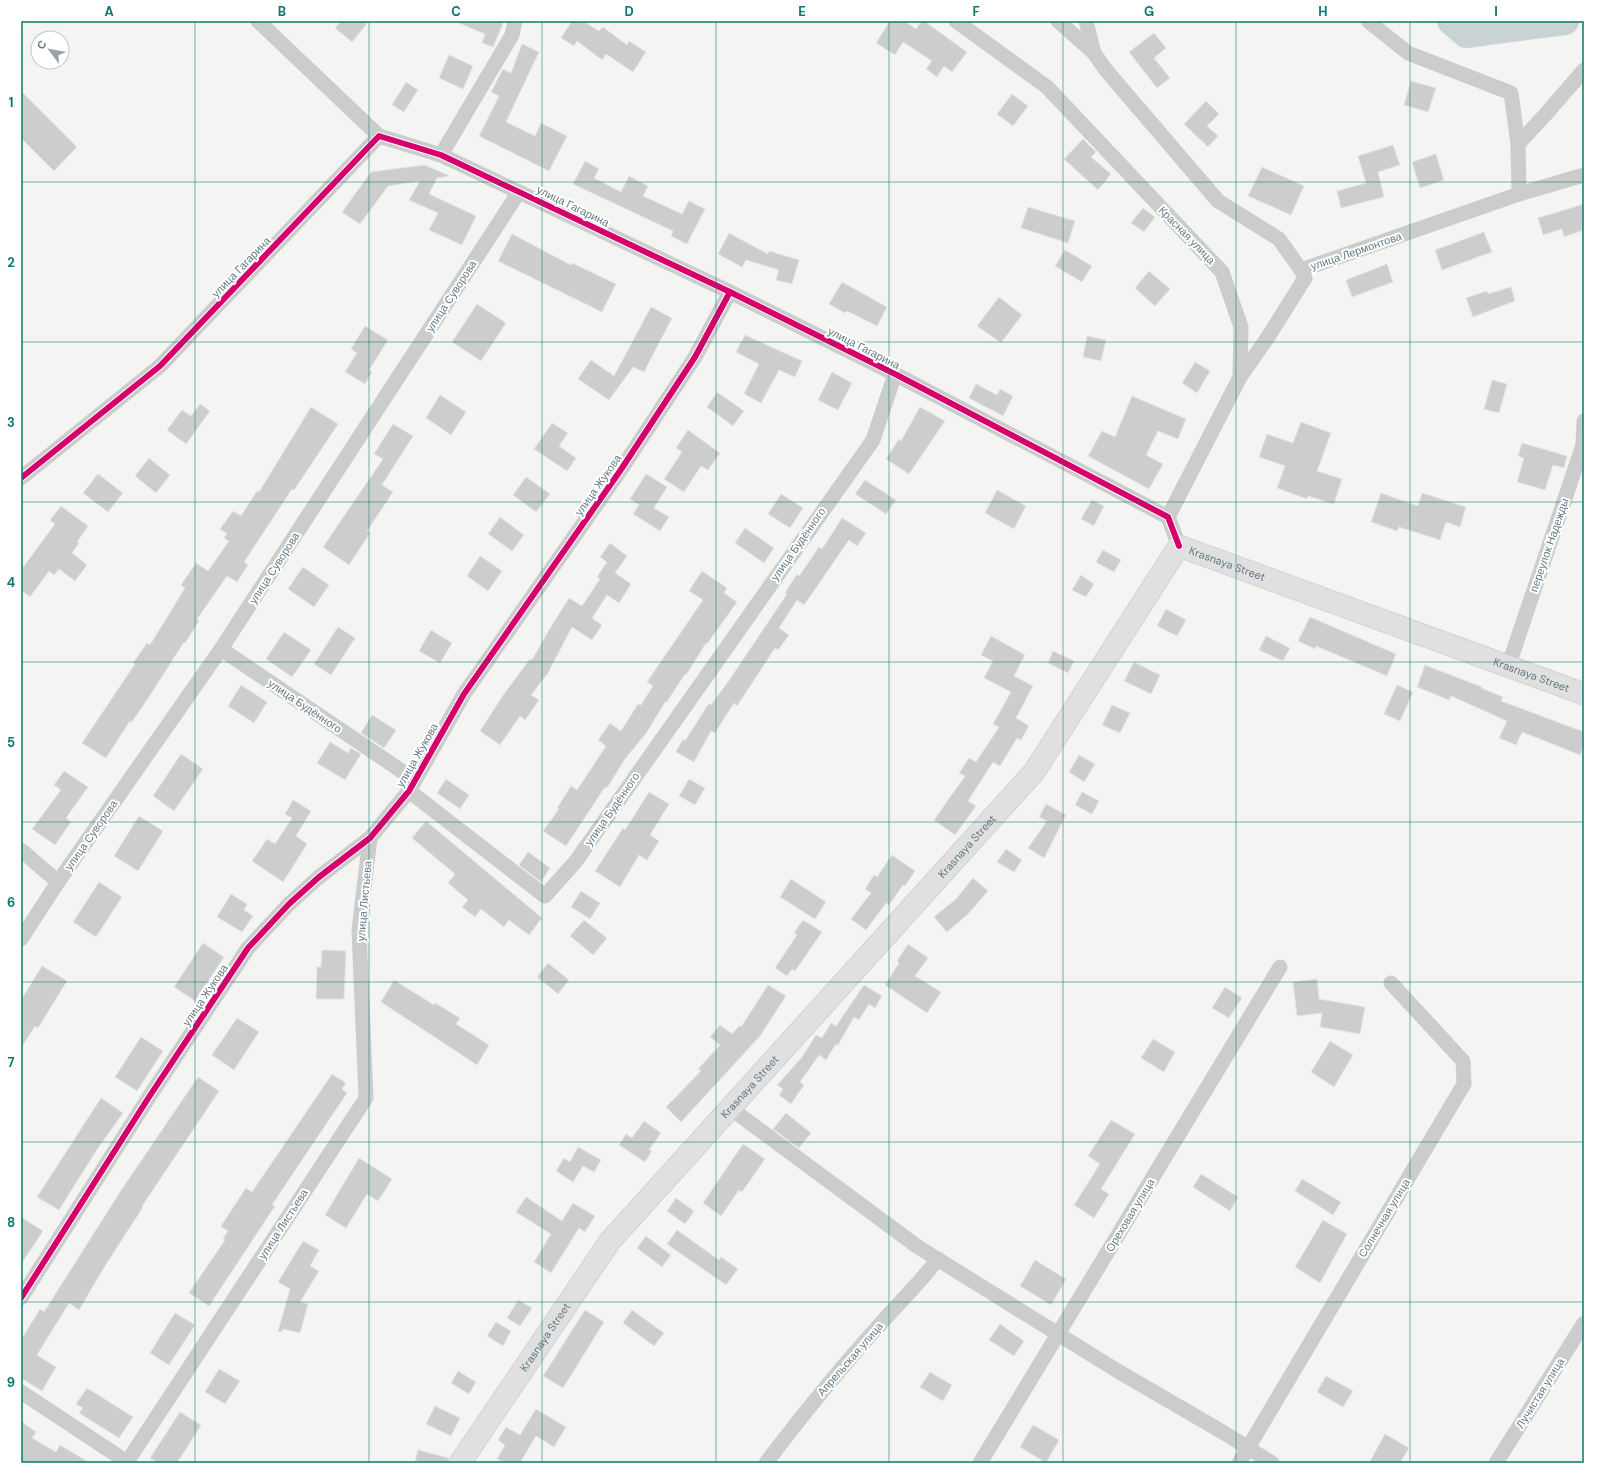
<svg xmlns="http://www.w3.org/2000/svg" width="1605" height="1484" font-family="'DM Sans',sans-serif">
<style>
.lines{fill:none;stroke-linecap:round;stroke-linejoin:round}
.river{stroke:#c9d3d4;stroke-width:28}
.building{fill:#cccece;stroke:#e4e4e2}
.secondary-casing{stroke:#d0d2d2;stroke-width:23}
.street{stroke:#cbcdcd;stroke-width:15}
.secondary{stroke:#e0e0e0;stroke-width:21}
.cycleway-casing{stroke:#fff;stroke-width:8}
.cycleway{stroke:#d6006c;stroke-width:6}
.grid{fill:none;stroke:#0f766e;stroke-width:1;stroke-opacity:0.55}
.labels{text-anchor:middle;dominant-baseline:central;stroke-width:4;stroke-linejoin:round;paint-order:stroke}
.street-label{font-size:11px;fill:#637984;stroke:#fff}
.neatline{fill:none;stroke:#0f766e;stroke-width:1.5}
.grid-label{font-size:13px;text-anchor:middle;font-weight:bold;fill:#0f766e}
</style>
<rect width="100%" height="100%" fill="#f4f4f2"/>
<g class="lines">
<polyline class="river" points="1451,21 1466,34 1565,21"/>
</g>
<g class="building">
<polygon points="341,21 369,21 352,42 335,28"/>
<polygon points="454,21 504,21 493,47 482,43 485,34"/>
<polygon points="572,21 583,21 599,31 603,27 627,45 629,41 646,52 633,72 606,54 602,60 577,41 574,46 561,38"/>
<polygon points="890,21 904,21 916,29 922,21 924,21 967,52 952,72 944,66 937,77 926,69 932,61 903,42 895,55 876,43"/>
<polygon points="1154,33 1166,48 1154,58 1170,78 1157,88 1129,52"/>
<polygon points="522,44 539,52 506,122 535,136 541,123 567,136 549,171 479,136 499,96 491,92 503,69 511,73"/>
<polygon points="449,55 473,66 463,89 439,78"/>
<polygon points="1411,81 1436,88 1428,112 1404,105"/>
<polygon points="406,82 418,90 404,112 392,105"/>
<polygon points="21,91 77,147 54,171 21,138"/>
<polygon points="1012,94 1028,106 1013,126 997,114"/>
<polygon points="1206,101 1219,114 1207,126 1218,136 1208,147 1184,124"/>
<polygon points="1083,139 1096,152 1091,157 1111,174 1098,190 1064,159"/>
<polygon points="1393,145 1400,165 1378,172 1384,197 1341,208 1337,191 1366,183 1358,156"/>
<polygon points="1436,154 1444,180 1420,188 1412,162"/>
<polygon points="585,161 599,169 594,178 621,192 629,176 648,186 643,196 682,214 689,201 705,209 687,244 671,236 673,231 573,184"/>
<polygon points="424,165 450,176 437,178 429,194 476,216 462,245 429,230 438,213 409,200 420,181 388,186 360,224 342,212 371,172"/>
<polygon points="1262,167 1304,186 1291,215 1248,196"/>
<polygon points="1584,204 1584,230 1564,237 1562,229 1543,235 1538,218"/>
<polygon points="1028,207 1075,221 1068,243 1021,228"/>
<polygon points="1143,208 1155,217 1144,232 1131,223"/>
<polygon points="1484,232 1492,252 1442,270 1435,250"/>
<polygon points="729,233 768,254 769,251 799,260 792,284 776,280 779,270 746,260 742,267 718,254"/>
<polygon points="512,234 571,265 572,263 616,284 602,312 498,261"/>
<polygon points="1065,250 1092,266 1082,282 1055,266"/>
<polygon points="1387,264 1393,282 1352,297 1346,280"/>
<polygon points="1149,271 1170,289 1155,306 1135,288"/>
<polygon points="842,282 887,307 877,326 847,311 845,313 829,304"/>
<polygon points="1511,287 1515,301 1473,317 1466,298 1487,291 1488,294"/>
<polygon points="999,297 1022,315 1001,343 977,326"/>
<polygon points="477,304 506,323 481,361 452,342"/>
<polygon points="651,307 672,318 644,372 633,367 609,400 578,379 591,360 614,376"/>
<polygon points="365,326 388,340 369,370 372,372 365,384 345,372 357,353 351,349"/>
<polygon points="745,335 802,361 795,377 779,370 761,403 744,394 759,364 736,352"/>
<polygon points="1087,336 1106,340 1101,361 1083,357"/>
<polygon points="1195,362 1210,371 1197,393 1182,383"/>
<polygon points="832,372 852,383 838,410 818,400"/>
<polygon points="1492,380 1507,384 1499,413 1484,409"/>
<polygon points="976,384 997,395 1000,389 1013,396 1003,416 969,398"/>
<polygon points="717,392 744,411 733,426 707,407"/>
<polygon points="440,395 466,412 451,435 426,418"/>
<polygon points="1132,396 1186,419 1178,439 1158,431 1146,455 1163,464 1149,489 1088,456 1102,431 1115,437"/>
<polygon points="200,404 210,411 186,444 167,430 182,410 191,416"/>
<polygon points="311,407 338,424 294,490 292,489 244,562 248,565 237,582 227,576 197,619 199,621 185,643 184,642 149,697 131,723 130,721 106,758 82,743 135,664 133,663 147,643 150,645 185,588 181,585 196,563 208,571 229,541 224,538 227,534 220,529 233,511 241,516 257,491 259,492"/>
<polygon points="920,407 945,421 909,474 886,459 899,439 901,441"/>
<polygon points="1301,422 1331,433 1317,471 1342,479 1334,504 1308,496 1307,499 1277,488 1285,466 1259,457 1267,434 1293,443"/>
<polygon points="552,423 568,433 559,446 576,458 567,471 534,449"/>
<polygon points="393,424 413,436 382,485 393,492 367,531 370,533 349,565 323,547 383,459 374,454"/>
<polygon points="688,430 720,453 708,470 701,466 684,492 664,479 682,452 676,448"/>
<polygon points="1522,443 1567,456 1564,468 1553,465 1545,490 1517,482 1524,458 1518,456"/>
<polygon points="149,458 170,475 156,493 135,476"/>
<polygon points="98,474 123,493 108,512 83,493"/>
<polygon points="646,474 667,487 654,508 669,517 660,531 633,514 639,505 630,499"/>
<polygon points="526,477 550,494 536,512 513,495"/>
<polygon points="865,480 896,500 886,514 855,494"/>
<polygon points="997,490 1026,506 1014,529 985,513"/>
<polygon points="1381,493 1418,506 1422,493 1466,507 1460,527 1446,522 1440,540 1399,527 1397,531 1371,522"/>
<polygon points="781,494 803,508 790,528 768,514"/>
<polygon points="1092,500 1104,506 1094,526 1081,519"/>
<polygon points="61,506 88,526 77,542 79,543 72,553 87,565 75,581 59,569 54,575 49,571 30,597 21,590 21,570 55,524 50,520"/>
<polygon points="500,517 524,535 512,551 488,534"/>
<polygon points="842,518 866,533 857,546 849,540 804,605 797,600 779,628 789,635 778,650 775,648 737,706 734,703 715,733 711,731 694,762 676,752 683,739 685,741 709,703 711,705 730,679 787,594 785,593 797,574 799,576 819,547 822,549"/>
<polygon points="745,528 774,548 764,563 735,543"/>
<polygon points="610,543 627,556 615,573 631,584 619,603 607,595 592,618 602,625 592,640 572,627 548,673 531,695 539,700 525,720 520,716 500,745 480,731 504,694 530,659 532,660 549,630 569,598 582,606 600,579 597,577 607,562 600,557"/>
<polygon points="1103,550 1121,560 1114,572 1096,562"/>
<polygon points="480,556 502,571 488,591 467,576"/>
<polygon points="303,567 329,585 314,607 288,589"/>
<polygon points="702,571 727,588 724,593 737,602 707,644 706,643 686,675 685,674 666,703 665,702 647,732 625,759 607,788 605,787 566,846 543,831 559,809 557,808 571,786 577,790 606,746 598,740 610,723 621,731 638,704 641,705 653,686 647,682 703,600 689,591"/>
<polygon points="1081,575 1094,584 1086,597 1072,590"/>
<polygon points="1166,609 1186,620 1177,636 1157,626"/>
<polygon points="1310,617 1396,654 1387,676 1316,646 1315,649 1298,641"/>
<polygon points="338,627 355,638 331,675 314,664"/>
<polygon points="431,630 452,643 440,663 419,651"/>
<polygon points="284,632 311,650 292,677 266,659"/>
<polygon points="991,636 1025,655 1014,676 1033,686 1016,718 1029,726 1021,740 1017,738 1000,766 993,762 968,801 976,806 955,835 934,820 965,776 959,773 969,758 976,762 999,727 993,724 1011,692 984,678 993,661 981,655"/>
<polygon points="1266,636 1290,648 1283,661 1259,650"/>
<polygon points="1053,651 1074,661 1068,673 1048,663"/>
<polygon points="1134,662 1160,675 1151,694 1124,681"/>
<polygon points="1425,665 1482,687 1481,688 1503,697 1501,701 1584,732 1584,746 1580,755 1522,732 1516,745 1499,738 1507,721 1451,696 1449,700 1417,687"/>
<polygon points="241,685 267,702 254,723 228,706"/>
<polygon points="1397,685 1413,692 1400,721 1384,714"/>
<polygon points="1112,705 1130,713 1120,733 1102,725"/>
<polygon points="372,715 396,730 384,748 361,733"/>
<polygon points="330,742 348,753 351,748 361,754 345,780 317,763"/>
<polygon points="181,754 203,769 174,811 153,796"/>
<polygon points="1079,755 1095,764 1084,782 1069,772"/>
<polygon points="64,771 88,787 66,818 71,822 55,845 32,829 61,790 54,785"/>
<polygon points="446,779 469,795 460,809 437,793"/>
<polygon points="689,779 705,788 695,805 679,796"/>
<polygon points="649,792 669,804 650,835 659,841 647,860 639,855 620,887 595,871 623,828 625,830"/>
<polygon points="1082,792 1099,801 1092,814 1075,805"/>
<polygon points="293,800 311,811 296,836 307,844 283,882 252,861 267,839 275,844 292,818 285,814"/>
<polygon points="1046,804 1066,815 1044,858 1028,848 1047,821 1039,817"/>
<polygon points="139,816 163,831 138,871 114,856"/>
<polygon points="426,821 542,918 529,935 509,920 504,927 481,909 475,917 462,907 468,900 448,883 455,874 412,838"/>
<polygon points="1006,849 1022,860 1014,872 997,862"/>
<polygon points="528,852 550,868 541,882 519,865"/>
<polygon points="892,855 915,871 905,886 903,885 889,905 886,903 866,930 851,919 871,893 865,889 874,875 877,877"/>
<polygon points="973,878 988,891 968,914 947,932 934,917 956,899"/>
<polygon points="791,879 826,902 815,919 780,897"/>
<polygon points="99,882 122,897 96,937 73,922"/>
<polygon points="581,891 600,903 590,919 571,907"/>
<polygon points="231,894 247,904 244,910 253,916 242,932 217,917"/>
<polygon points="584,920 607,938 593,955 570,936"/>
<polygon points="803,920 822,932 795,971 792,969 787,976 775,968 797,935 794,933"/>
<polygon points="203,943 224,957 195,1001 174,987"/>
<polygon points="908,944 928,958 915,976 941,992 927,1013 885,985 899,963 897,961"/>
<polygon points="322,950 346,951 344,999 316,999 317,967 321,967"/>
<polygon points="548,963 569,980 558,994 537,977"/>
<polygon points="42,966 67,981 38,1028 35,1026 21,1048 21,1000"/>
<polygon points="1317,979 1319,999 1365,1007 1360,1034 1320,1027 1322,1013 1297,1016 1293,982"/>
<polygon points="394,980 434,1005 435,1003 460,1018 456,1024 489,1045 477,1065 381,1002"/>
<polygon points="768,985 786,996 760,1036 681,1122 666,1107 701,1071 698,1069 720,1045 710,1037 720,1025 732,1034 740,1025 741,1027"/>
<polygon points="864,985 882,996 875,1008 869,1004 859,1020 854,1017 838,1045 836,1044 826,1060 819,1055 800,1082 804,1085 791,1104 779,1095 783,1089 777,1085 802,1057 816,1035 822,1038 831,1023 836,1026"/>
<polygon points="1225,987 1242,998 1229,1018 1212,1008"/>
<polygon points="237,1018 259,1032 234,1070 212,1055"/>
<polygon points="141,1037 163,1051 137,1091 115,1077"/>
<polygon points="1153,1039 1175,1052 1164,1072 1141,1058"/>
<polygon points="1330,1041 1353,1055 1334,1087 1311,1072"/>
<polygon points="332,1074 346,1083 342,1089 347,1093 272,1205 275,1206 209,1306 189,1293 225,1240 223,1239 228,1231 221,1226 246,1188 252,1192"/>
<polygon points="198,1077 219,1091 142,1206 143,1207 105,1266 79,1310 69,1303 37,1355 56,1367 42,1391 21,1378 21,1340 40,1309 44,1312 120,1192"/>
<polygon points="101,1098 123,1113 96,1151 59,1210 37,1197"/>
<polygon points="786,1113 811,1133 799,1148 773,1129"/>
<polygon points="1111,1120 1135,1134 1101,1189 1109,1194 1094,1218 1074,1205 1100,1164 1088,1156"/>
<polygon points="644,1121 661,1133 649,1150 652,1151 645,1162 619,1145 626,1134 632,1138"/>
<polygon points="743,1144 765,1159 742,1192 739,1190 721,1216 703,1203"/>
<polygon points="578,1147 601,1160 594,1172 583,1166 573,1182 556,1171 564,1158 570,1162"/>
<polygon points="359,1158 392,1179 378,1201 367,1194 346,1228 325,1215"/>
<polygon points="1201,1174 1238,1197 1230,1211 1193,1187"/>
<polygon points="1302,1179 1341,1202 1333,1215 1295,1191"/>
<polygon points="526,1197 562,1221 573,1203 595,1216 585,1232 579,1228 551,1273 534,1262 551,1234 516,1212"/>
<polygon points="676,1198 694,1211 685,1224 667,1211"/>
<polygon points="21,1217 43,1231 21,1264"/>
<polygon points="1323,1220 1347,1234 1320,1283 1295,1267"/>
<polygon points="677,1230 719,1260 721,1257 738,1269 726,1285 667,1244"/>
<polygon points="646,1236 671,1255 662,1267 637,1248"/>
<polygon points="303,1241 319,1250 310,1266 319,1271 300,1302 308,1304 300,1333 283,1329 281,1332 278,1331 290,1289 278,1282"/>
<polygon points="1035,1260 1066,1279 1051,1305 1020,1286"/>
<polygon points="518,1300 532,1308 520,1326 507,1318"/>
<polygon points="585,1310 604,1322 563,1388 543,1376"/>
<polygon points="632,1310 664,1333 654,1346 623,1323"/>
<polygon points="175,1313 195,1325 169,1365 150,1353"/>
<polygon points="496,1322 511,1331 503,1346 487,1336"/>
<polygon points="1000,1324 1024,1341 1014,1356 989,1340"/>
<polygon points="219,1369 240,1381 225,1404 205,1392"/>
<polygon points="458,1371 476,1382 469,1394 451,1383"/>
<polygon points="930,1372 952,1385 943,1401 920,1387"/>
<polygon points="1326,1376 1353,1391 1343,1407 1317,1392"/>
<polygon points="87,1388 133,1417 119,1438 79,1413 83,1408 76,1404"/>
<polygon points="435,1406 460,1418 451,1436 426,1424"/>
<polygon points="536,1409 566,1427 554,1447 536,1436 520,1463 506,1463 497,1459 505,1445 498,1440 506,1427 520,1435"/>
<polygon points="180,1412 201,1425 177,1463 158,1463 150,1458"/>
<polygon points="21,1421 36,1432 32,1438 56,1452 60,1445 90,1463 21,1463"/>
<polygon points="1033,1425 1059,1440 1046,1463 1020,1447"/>
<polygon points="1385,1434 1409,1448 1400,1463 1369,1463"/>
<polygon points="418,1450 449,1458 448,1463 422,1463 415,1461"/>
</g>
<g class="lines">
<defs>
<g id="secondary">
<path id="s1" d="M 460,1463 L 610,1241 L 1034,772 L 1179,546 L 1584,694"/>
</g>
</defs>
<use href="#secondary" class="secondary-casing"/>
<g class="street">
<polyline points="258,21 379,136"/>
<polyline points="956,21 1047,87 1222,272 1241,327 1240,377 1168,517"/>
<polyline points="1058,21 1094,53 1105,69 1218,201 1279,239 1301,270 1519,194 1584,175"/>
<polyline points="1086,21 1094,53"/>
<polyline points="1368,21 1408,53 1511,93 1518,144 1519,194"/>
<polyline points="1518,144 1545,115 1584,70"/>
<polyline points="441,155 512,35 515,21"/>
<polyline points="1240,377 1268,337 1305,278 1301,270"/>
<polyline points="21,478 160,366 379,136 441,155 730,292 895,374 1168,517 1179,546"/>
<polyline points="221,649 406,774 409,791 545,896 576,861 873,440 895,374"/>
<polyline points="1508,667 1583,445 1584,421"/>
<polyline points="21,850 58,882"/>
<polyline points="21,939 58,882 221,649 519,192"/>
<polyline points="730,1108 918,1247 1116,1370 1226,1434 1272,1463"/>
<polyline points="21,1298 149,1097 248,948 289,904 319,877 370,838 409,791 464,694 620,471 695,357 730,292"/>
<polyline points="21,1392 127,1462 366,1098 359,930 370,838"/>
<path d="M 766,1463 C 803,1414 842,1366 884,1320 C 902,1300 921,1281 938,1259"/>
<polyline points="980,1463 1280,967"/>
<polyline points="1239,1463 1464,1084 1463,1061 1391,983"/>
<polyline points="1496,1463 1584,1323"/>
</g>
<use href="#secondary" class="secondary"/>
<defs>
<g id="cycleway">
<polyline points="21,478 160,366 379,136 441,155 730,292 895,374 1168,517 1179,546"/>
<polyline points="21,1298 149,1097 248,948 289,904 319,877 370,838 409,791 464,694 620,471 695,357 730,292"/>
</g>
</defs>
<use href="#cycleway" class="cycleway-casing"/>
<use href="#cycleway" class="cycleway"/>
</g>
<path class="grid" d="M 195,21 L 195,1463M 369,21 L 369,1463M 542,21 L 542,1463M 716,21 L 716,1463M 889,21 L 889,1463M 1063,21 L 1063,1463M 1236,21 L 1236,1463M 1410,21 L 1410,1463M 21,182 L 1584,182M 21,342 L 1584,342M 21,502 L 1584,502M 21,662 L 1584,662M 21,822 L 1584,822M 21,982 L 1584,982M 21,1142 L 1584,1142M 21,1302 L 1584,1302"/>
<g class="labels">
<g class="street-label">
<text transform="translate(573 206) rotate(26)">улица Гагарина</text>
<text transform="translate(1187 235) rotate(46)">Красная улица</text>
<text transform="translate(1356 251) rotate(-19)">улица Лермонтова</text>
<text transform="translate(241 267) rotate(-46)">улица Гагарина</text>
<text transform="translate(451 296) rotate(-57)">улица Суворова</text>
<text transform="translate(864 348) rotate(27)">улица Гагарина</text>
<text transform="translate(598 485) rotate(-55)">улица Жукова</text>
<text transform="translate(798 544) rotate(-55)">улица Будённого</text>
<text transform="translate(1549 545) rotate(-71)">переулок Надежды</text>
<text stroke="none"><textPath href="#s1" startOffset="1220">Krasnaya Street</textPath></text>
<text transform="translate(274 568) rotate(-57)">улица Суворова</text>
<text stroke="none"><textPath href="#s1" startOffset="1544">Krasnaya Street</textPath></text>
<text transform="translate(305 706) rotate(34)">улица Будённого</text>
<text transform="translate(417 755) rotate(-60)">улица Жукова</text>
<text transform="translate(612 809) rotate(-55)">улица Будённого</text>
<text transform="translate(91 835) rotate(-55)">улица Суворова</text>
<text stroke="none"><textPath href="#s1" startOffset="800">Krasnaya Street</textPath></text>
<text transform="translate(364 901) rotate(-85)">улица Листьева</text>
<text transform="translate(205 995) rotate(-56)">улица Жукова</text>
<text stroke="none"><textPath href="#s1" startOffset="476">Krasnaya Street</textPath></text>
<text transform="translate(1130 1215) rotate(-59)">Ореховая улица</text>
<text transform="translate(1384 1218) rotate(-59)">Солнечная улица</text>
<text transform="translate(283 1224) rotate(-57)">улица Листьева</text>
<text stroke="none"><textPath href="#s1" startOffset="152">Krasnaya Street</textPath></text>
<text transform="translate(850 1359) rotate(-49)">Апрельская улица</text>
<text transform="translate(1540 1393) rotate(-58)">Лучистая улица</text>
</g>
</g>
<rect width="1605" height="1484" fill="none" stroke="#ffffff" stroke-width="44"/>
<g transform="translate(50 50) rotate(302)"><circle r="19" fill="#ffffff" stroke="#c1c9ce"/>
<path d="M0-3L7 15L0 10L-7 15Z" fill="#96a4aa"/>
<text y="-6" font-size="11" font-weight="bold" text-anchor="middle" fill="#637984">С</text>
</g>
<rect x="22" y="22" width="1561" height="1440" class="neatline"/>
<g class="grid-label">
<text x="109" y="16">A</text>
<text x="282" y="16">B</text>
<text x="456" y="16">C</text>
<text x="629" y="16">D</text>
<text x="802" y="16">E</text>
<text x="976" y="16">F</text>
<text x="1149" y="16">G</text>
<text x="1323" y="16">H</text>
<text x="1496" y="16">I</text>
<text x="11" y="107">1</text>
<text x="11" y="267">2</text>
<text x="11" y="427">3</text>
<text x="11" y="587">4</text>
<text x="11" y="747">5</text>
<text x="11" y="907">6</text>
<text x="11" y="1067">7</text>
<text x="11" y="1227">8</text>
<text x="11" y="1387">9</text>
</g>
</svg>
